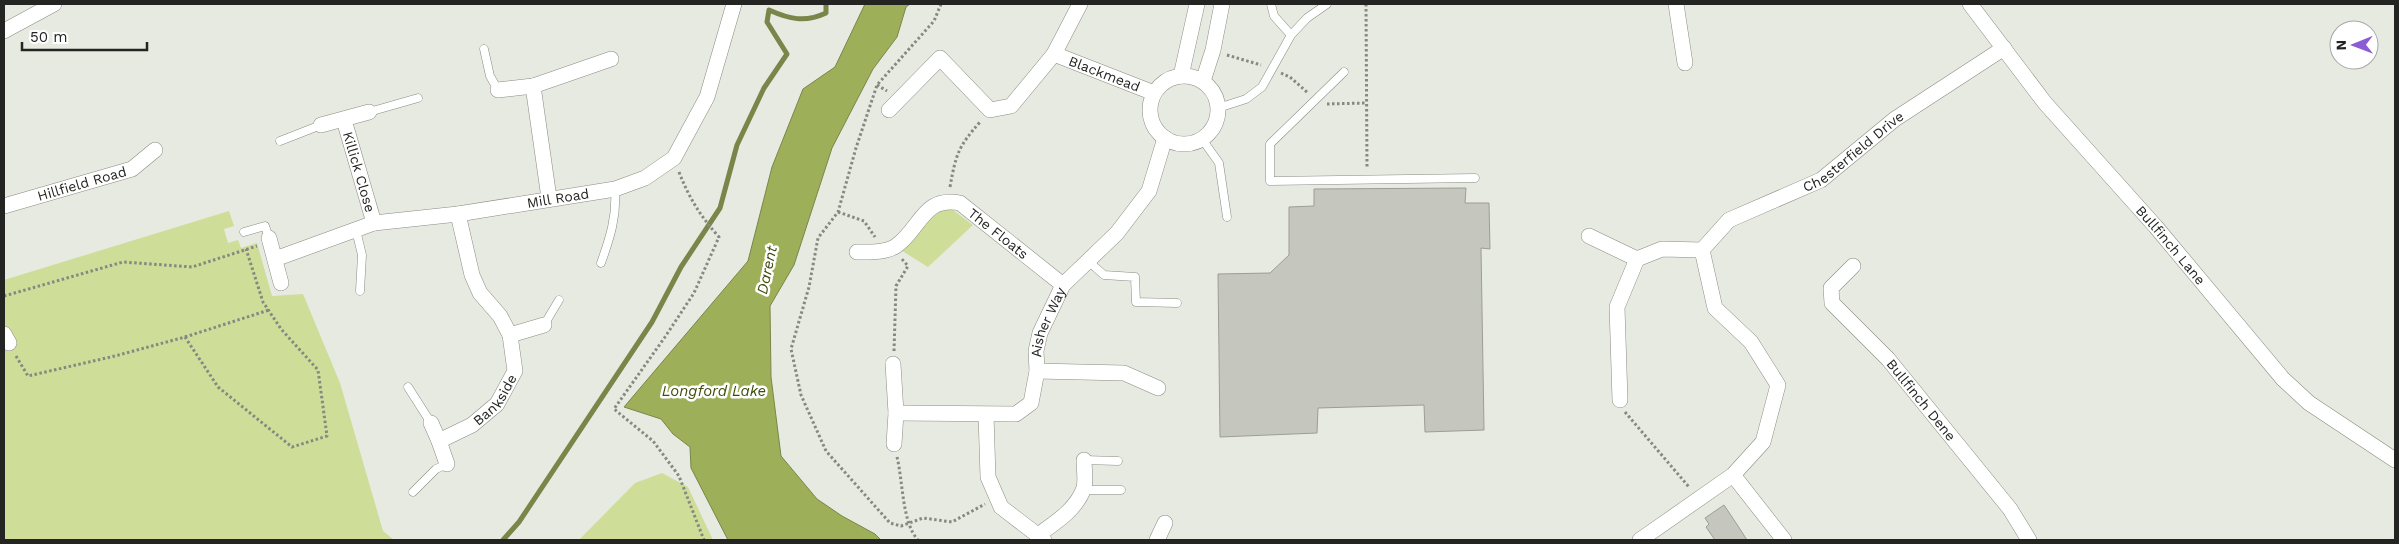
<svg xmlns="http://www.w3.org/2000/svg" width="2399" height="544" font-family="'Work Sans',sans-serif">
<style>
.green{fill:#cedd98}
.water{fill:#9eaf5a;stroke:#798649}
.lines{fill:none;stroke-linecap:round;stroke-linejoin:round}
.stream{stroke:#798649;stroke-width:5}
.building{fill:#c5c7be;stroke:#9c9e96}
.service-casing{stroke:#8a8c84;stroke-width:9}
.minor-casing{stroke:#8a8c84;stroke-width:16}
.path{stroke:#868882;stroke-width:3;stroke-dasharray:2.5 2.5;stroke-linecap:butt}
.service{stroke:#fff;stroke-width:8}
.minor{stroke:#fff;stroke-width:15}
.labels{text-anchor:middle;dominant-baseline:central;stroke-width:5;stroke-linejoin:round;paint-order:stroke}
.street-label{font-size:14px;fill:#242522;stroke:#fff}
.water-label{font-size:15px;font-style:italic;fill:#424c0b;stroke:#fff}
</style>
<rect width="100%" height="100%" fill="#e7eae0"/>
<g class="green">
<polygon points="942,202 973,225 928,267 899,249"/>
<polygon points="229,211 234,226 224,229 228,243 238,240 241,248 257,243 272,296 303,294 340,383 383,531 394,540 4,540 4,280"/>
<polygon points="662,473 688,487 713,540 579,540 635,483"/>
</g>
<polygon class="water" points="865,4 910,4 906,7 897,37 873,69 832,148 794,265 770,306 771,377 781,456 817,499 842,516 875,534 881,540 728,540 691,468 690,447 673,434 661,419 624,407 748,261 772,167 803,89 835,67"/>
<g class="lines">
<path class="stream" d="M 503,540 L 519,522 L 652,322 L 681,267 L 720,208 L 737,145 L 764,88 L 787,54 L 767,22 L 769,10 C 789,19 805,23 826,13 L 826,4"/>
</g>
<g class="building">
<polygon points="1466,188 1465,203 1489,203 1490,249 1481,248 1484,430 1425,432 1424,405 1318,408 1317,433 1220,437 1218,274 1270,273 1289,255 1289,207 1314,206 1314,189"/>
<polygon points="1724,505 1738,526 1747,540 1715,540 1706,527 1709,524 1705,518"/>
</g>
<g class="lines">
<defs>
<g id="service">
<polyline points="1271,4 1274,16 1291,35"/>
<polyline points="484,49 490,76 498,90"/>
<polyline points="1344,72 1270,144 1270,181 1475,178"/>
<polyline points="1218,108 1246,99 1262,87 1291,35 1307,18 1327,4"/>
<polyline points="369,112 418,98"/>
<polyline points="1202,139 1219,163 1227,217"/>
<polyline points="280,141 321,125"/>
<polyline points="356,230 362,255 360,291"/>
<polyline points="244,232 265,226 269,238"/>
<polyline points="1087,260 1104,275 1135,277 1136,302 1177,303"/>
<path d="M 601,263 C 610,238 617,216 615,189"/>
<polyline points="544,325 559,300"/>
<polyline points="408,387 431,423"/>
<polyline points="1084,460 1118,461"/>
<polyline points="1083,490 1121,490"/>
<polyline points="413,492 436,469 447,464"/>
</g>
<g id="minor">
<polyline points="1676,4 1685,63"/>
<path id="s1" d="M 1970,4 L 2045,103 L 2156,227 L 2283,379 L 2309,403 L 2395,460"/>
<polyline points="4,31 54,4"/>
<polyline points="1054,54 1080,4"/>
<circle cx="1184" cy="110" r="34"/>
<polyline points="1181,76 1197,4"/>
<polyline points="1203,81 1213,50 1222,4"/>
<polyline points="533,86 549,198"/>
<polyline points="498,90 533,86 611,59"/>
<path id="s2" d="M 889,110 L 940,58 L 990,110 L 1011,106 L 1054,54 L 1154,93"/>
<path id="s3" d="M 344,120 L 374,223"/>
<polyline points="321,125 369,112"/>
<path id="s4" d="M 4,206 L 132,169 L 155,150"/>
<polyline points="1589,236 1637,259 1662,249 1702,250"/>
<polyline points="269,238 281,283"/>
<path id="s5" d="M 857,252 C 869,252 885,253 896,246 C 921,228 923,196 960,203 L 1063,285"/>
<path id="s6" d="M 275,259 L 374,223 L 458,214 L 615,189 L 645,178 L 674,158 L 707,97 L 734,4"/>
<path id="s7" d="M 1853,266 L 1831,288 L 1832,303 L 1888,359 L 2010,509 L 2029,540"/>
<polyline points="4,334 9,343"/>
<polyline points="510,335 544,325"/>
<polyline points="893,364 896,413 894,444"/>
<polyline points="1037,371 1124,373 1158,388"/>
<polyline points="1620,400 1617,307 1637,259"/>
<path id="s8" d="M 896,413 L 1016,414 L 1031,403 L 1037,371 L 1036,351 L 1040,333 L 1063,285 L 1117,233 L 1149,191 L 1165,138"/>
<polyline points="986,415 988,477 1001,507 1044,540"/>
<path id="s9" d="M 431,423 L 439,441 L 472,425 L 497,404 L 515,371 L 510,335 L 500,316 L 480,293 L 472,275 L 458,214"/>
<polyline points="439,441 447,464"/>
<polyline points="1733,475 1784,540"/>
<path d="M 1038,535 C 1056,522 1076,510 1084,488 C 1086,480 1084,468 1084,460"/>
<polyline points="1157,540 1165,523"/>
<path id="s10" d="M 1640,540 L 1733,475 L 1763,442 L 1778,385 L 1751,342 L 1715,308 L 1702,250 L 1729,220 L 1821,180 L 1895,119 L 2004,48"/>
</g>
</defs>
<use href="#service" class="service-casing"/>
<use href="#minor" class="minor-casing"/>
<g class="path">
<polyline points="941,4 934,21 877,85 856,148 838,212 818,238 809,287 791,349 801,395 826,451 890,523 901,526 923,518 952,522 985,504"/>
<polyline points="1366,4 1367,169"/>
<polyline points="1227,55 1261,65"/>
<polyline points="1281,73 1290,77 1308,93"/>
<polyline points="877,85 887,91"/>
<polyline points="1327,104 1366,103"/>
<path d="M 679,172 C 689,198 701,217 719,237 L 694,293 L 665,337 L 614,409 L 653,441 L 679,476 L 704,540"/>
<path d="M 950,187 C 956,154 958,147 980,122"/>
<polyline points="838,212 864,221 875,237"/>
<polyline points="4,296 123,262 192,267 257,246"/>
<polyline points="185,337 269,310"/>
<polyline points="894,351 896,286 908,266 901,258"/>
<polyline points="16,356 28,376 115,356 185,337 218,387 292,447 327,436 318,370 281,329 263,302 246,249"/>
<polyline points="1625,412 1689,487"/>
<path d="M 897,457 C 903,481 902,523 918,540"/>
</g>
<use href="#service" class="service"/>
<use href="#minor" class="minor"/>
</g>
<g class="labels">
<g class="street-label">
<text stroke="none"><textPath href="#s2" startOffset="288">Blackmead</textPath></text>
<text stroke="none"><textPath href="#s10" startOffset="560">Chesterfield Drive</textPath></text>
<text stroke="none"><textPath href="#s3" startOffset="54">Killick Close</textPath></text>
<text stroke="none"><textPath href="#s4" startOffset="81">Hillfield Road</textPath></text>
<text stroke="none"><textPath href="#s6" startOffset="291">Mill Road</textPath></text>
<text stroke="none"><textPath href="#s5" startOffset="171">The Floats</textPath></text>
<text stroke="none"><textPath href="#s1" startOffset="314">Bullfinch Lane</textPath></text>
<text stroke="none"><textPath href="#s8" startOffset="222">Aisher Way</textPath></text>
<text stroke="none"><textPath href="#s9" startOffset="91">Bankside</textPath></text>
<text stroke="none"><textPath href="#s7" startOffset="178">Bullfinch Dene</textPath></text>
</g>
<g class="water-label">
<text transform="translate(767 270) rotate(-78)">Darent</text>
<text x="714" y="391">Longford Lake</text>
</g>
</g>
<rect width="2399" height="544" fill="none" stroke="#242522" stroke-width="10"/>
<g transform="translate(2354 45) rotate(269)"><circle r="24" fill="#ffffff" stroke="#a7a8a7"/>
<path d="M0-4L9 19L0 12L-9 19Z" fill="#8b5cd6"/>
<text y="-8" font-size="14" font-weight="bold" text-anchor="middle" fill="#242522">N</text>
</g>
<path d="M22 42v8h125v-8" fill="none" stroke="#242522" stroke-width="2.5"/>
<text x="30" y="42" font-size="15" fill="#242522" stroke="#ffffff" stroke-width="4" paint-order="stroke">50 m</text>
</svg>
